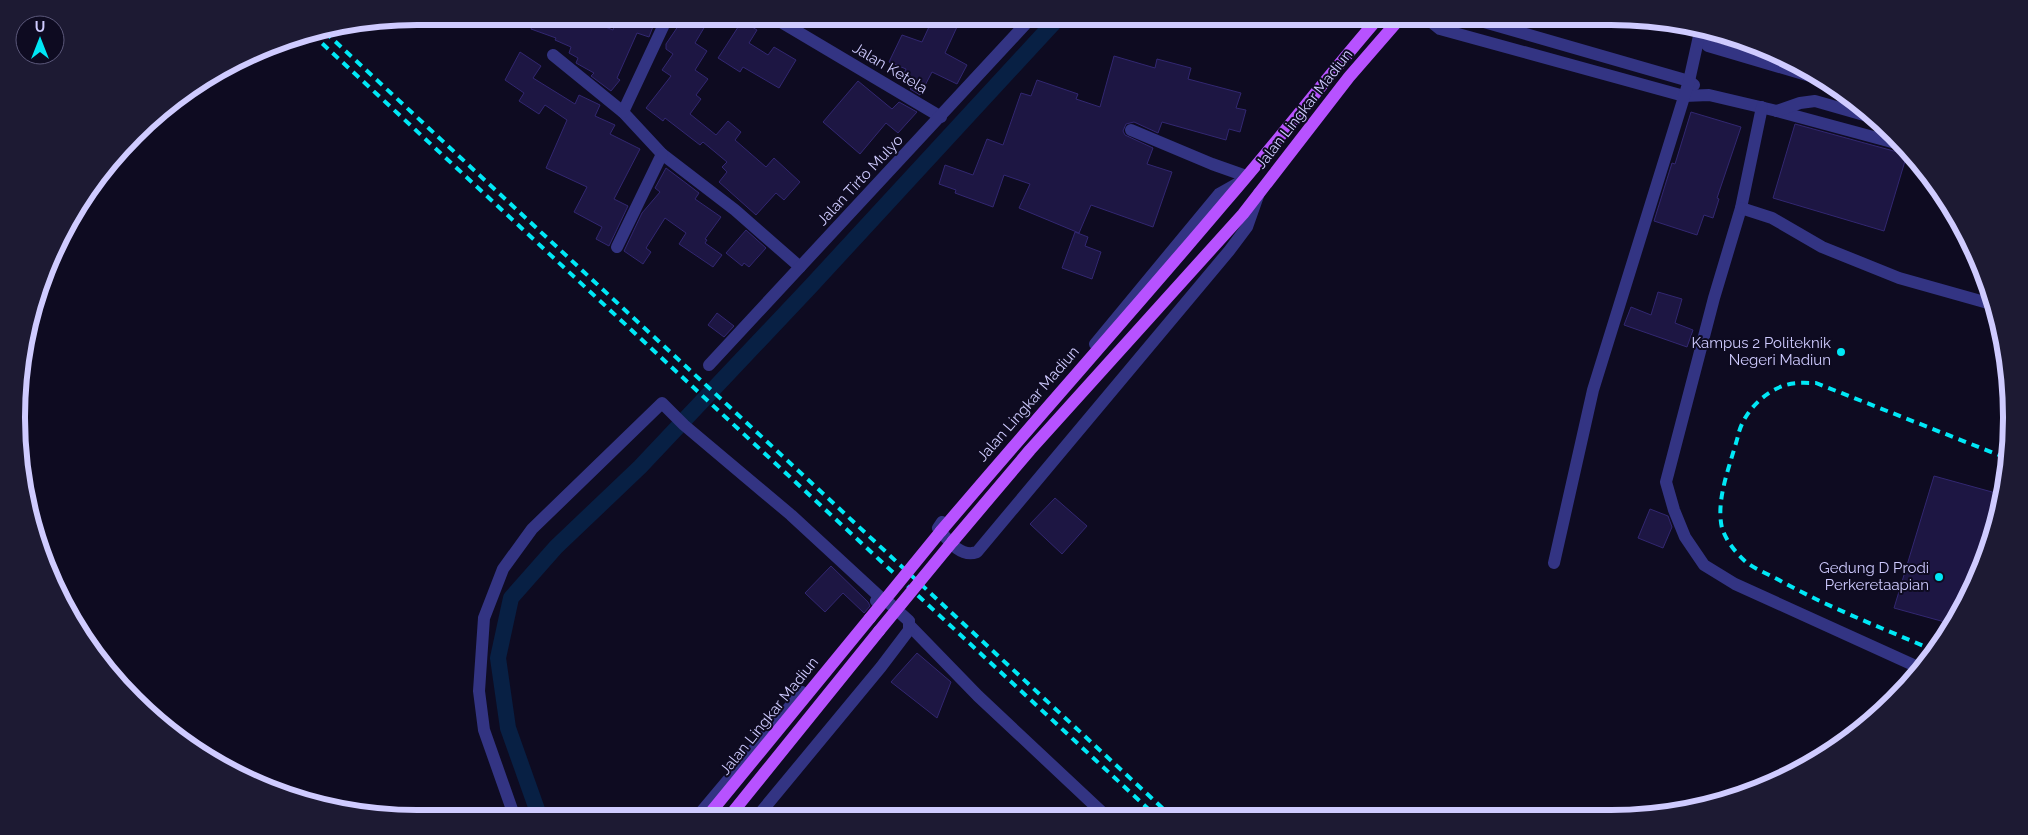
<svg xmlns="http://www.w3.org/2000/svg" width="2028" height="835" font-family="Raleway,sans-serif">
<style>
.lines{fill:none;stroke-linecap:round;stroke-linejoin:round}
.canal{stroke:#082044;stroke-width:16}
.building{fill:#1d1643;stroke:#322771}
.minor{stroke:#333483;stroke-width:12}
.major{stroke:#b752ff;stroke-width:12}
.rail{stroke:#00e8f6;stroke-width:4;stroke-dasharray:8 6;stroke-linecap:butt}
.major-bridge{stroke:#b752ff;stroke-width:12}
.poi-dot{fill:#00e8f6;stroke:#0e0b21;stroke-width:2}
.labels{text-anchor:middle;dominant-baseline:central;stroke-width:4;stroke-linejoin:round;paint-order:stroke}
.street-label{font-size:15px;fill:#cfcbff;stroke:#0e0b21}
.poi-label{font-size:15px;fill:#cfcbff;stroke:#0e0b21;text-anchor:end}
.rim{fill:none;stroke:#cfcbff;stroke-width:6}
</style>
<rect width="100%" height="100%" fill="#0e0b21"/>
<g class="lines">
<polyline class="canal" points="540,818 508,728 498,658 511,598 556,547 640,467 810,287 1060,16"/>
</g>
<g class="building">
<polygon points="535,16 578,16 613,30 618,16 657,16 649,37 637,33 617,78 620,80 611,91 591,76 594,73 576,63 578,58 569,53 571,47 555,40 556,38 531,29"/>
<polygon points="685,16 711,16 695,43 707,51 695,70 708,79 696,95 701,99 690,114 716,135 728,121 741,132 735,140 766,167 774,158 800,182 784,200 776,193 756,215 719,182 727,172 722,167 727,162 703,142 700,145 665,118 663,121 646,108 671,76 662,70 673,54 666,49 666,44"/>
<polygon points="934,16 962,16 945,53 967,65 957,84 932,72 920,95 910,89 915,84 902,77 906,69 889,62 902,35 922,42"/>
<polygon points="742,21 757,30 749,43 768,55 774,47 796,60 779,88 743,67 740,72 718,58"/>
<polygon points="520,52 541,66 533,78 575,104 579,95 600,105 595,116 615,125 610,134 640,149 614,199 628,206 609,246 596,239 602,227 574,212 587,187 546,168 567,120 545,105 539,114 519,101 524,93 505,80"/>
<polygon points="1114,56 1155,68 1157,59 1191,68 1188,79 1241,93 1236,108 1246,110 1240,132 1229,129 1226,140 1162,122 1158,133 1134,122 1126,124 1123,131 1125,135 1153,148 1147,164 1172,172 1153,227 1091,205 1079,233 1019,208 1030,184 1004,175 993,207 955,193 956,190 939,184 945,165 973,175 987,139 1003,145 1021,93 1031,96 1037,80 1078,94 1076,99 1100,107"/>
<polygon points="858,81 892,109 899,102 917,112 898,133 886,123 860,154 823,122"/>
<polygon points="1691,112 1741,127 1717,198 1719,199 1713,218 1704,215 1697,235 1654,221 1672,163 1675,164"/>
<polygon points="1795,124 1901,153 1908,151 1884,231 1773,198"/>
<polygon points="666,168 699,193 695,199 721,217 705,239 707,240 705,243 722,255 713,267 679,244 686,233 665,218 646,248 651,252 643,264 624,251 642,213 660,192 655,188"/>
<polygon points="746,230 766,248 749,267 744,263 742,266 726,253"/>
<polygon points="1075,232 1088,237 1085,246 1101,252 1092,279 1062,268"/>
<polygon points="1658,292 1682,299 1675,323 1693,330 1687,347 1624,325 1631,307 1651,315"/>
<polygon points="717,313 734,326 724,337 708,325"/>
<polygon points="1934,476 2003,495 1991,546 1952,624 1894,608"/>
<polygon points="1055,498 1087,526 1062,554 1030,524"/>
<polygon points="1650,509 1668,516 1672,527 1663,548 1638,538"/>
<polygon points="831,566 868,602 870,606 864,613 843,593 825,612 805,593"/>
<polygon points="917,653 951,682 937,718 891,682"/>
</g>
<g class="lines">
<g class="minor">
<polyline points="771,16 941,117"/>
<polyline points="1424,16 1440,29 1684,96 1709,95 1777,111 1903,145"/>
<polyline points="1463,16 1689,81 1694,85"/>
<polyline points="1700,31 1699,36 1708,46 1827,81"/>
<polyline points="553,55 623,112 662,154 735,210 800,267"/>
<polyline points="1762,107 1741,208 1714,298 1666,482 1674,510 1685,537 1704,565 1735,584 1920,668"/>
<polyline points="1777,111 1800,103 1815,101 1878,119"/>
<polyline points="623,112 668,16"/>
<polyline points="1131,130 1212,164 1246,176"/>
<polyline points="1741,208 1772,218 1822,247 1899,278 1995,305"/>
<polyline points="617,247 662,154"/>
<polyline points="1095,344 1219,194 1242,181"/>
<polyline points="709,365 1033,16"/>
<path d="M 942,522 L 938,528 C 948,540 960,558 977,552 L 1229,251 L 1247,227 L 1259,193"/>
<polyline points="1554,563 1593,390 1689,81 1699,36"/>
<polyline points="910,626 978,696 1107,817"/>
<polyline points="515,818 484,730 479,691 484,618 503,569 532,529 662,403 684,425 791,515 881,598"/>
<polyline points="696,818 802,692"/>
<polyline points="756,818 881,667 909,630 909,621 888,602 881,598 876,601"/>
</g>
<g class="major">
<path d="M 941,531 C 1035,420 1132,312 1225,202 C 1278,141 1327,77 1380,16"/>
<polyline points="953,541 1030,450 1243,214 1349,77 1402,16"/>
<polyline points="706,818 870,618"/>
<polyline points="728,818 879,631"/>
</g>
<g class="rail">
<polyline points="325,32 1172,817"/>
<polyline points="312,34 1157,817"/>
<path d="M 1935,651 C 1883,628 1829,608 1779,580 C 1768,574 1755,569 1746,562 C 1736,553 1726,541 1722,528 C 1715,498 1732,461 1739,432 C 1745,411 1765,391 1786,385 C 1796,382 1806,383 1816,383 L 2009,459"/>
</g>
<g class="major-bridge">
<polyline points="870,618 941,531"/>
<polyline points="879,631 953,541"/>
</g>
</g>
<g class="poi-dot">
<circle cx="1841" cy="352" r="5"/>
<circle cx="1939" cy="577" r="5"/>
</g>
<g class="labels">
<g class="street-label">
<text transform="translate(890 68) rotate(31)">Jalan Ketela</text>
<text transform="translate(1304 109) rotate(-52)">Jalan Lingkar Madiun</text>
<text transform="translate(860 180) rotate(-47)">Jalan Tirto Mulyo</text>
<text transform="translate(1028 404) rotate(-49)">Jalan Lingkar Madiun</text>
<text transform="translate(769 716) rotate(-51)">Jalan Lingkar Madiun</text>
</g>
<g class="poi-label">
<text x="1831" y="343">Kampus 2 Politeknik<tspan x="1831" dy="17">Negeri Madiun</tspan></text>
<text x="1929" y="568">Gedung D Prodi<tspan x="1929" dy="17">Perkeretaapian</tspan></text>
</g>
</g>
<path d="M0 0H2028V835H0ZM417 25H1611A392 392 0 0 1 2003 417V418A392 392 0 0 1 1611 810H417A392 392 0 0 1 25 418V417A392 392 0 0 1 417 25Z" fill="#1d1a33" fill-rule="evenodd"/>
<path class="rim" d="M417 25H1611A392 392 0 0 1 2003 417V418A392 392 0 0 1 1611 810H417A392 392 0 0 1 25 418V417A392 392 0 0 1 417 25Z"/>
<g transform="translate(40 40)"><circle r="24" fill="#0e0b21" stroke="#5b587a"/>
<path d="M0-4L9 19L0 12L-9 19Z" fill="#00e8f6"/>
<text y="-8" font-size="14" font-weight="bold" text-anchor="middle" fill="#cfcbff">U</text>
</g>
</svg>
